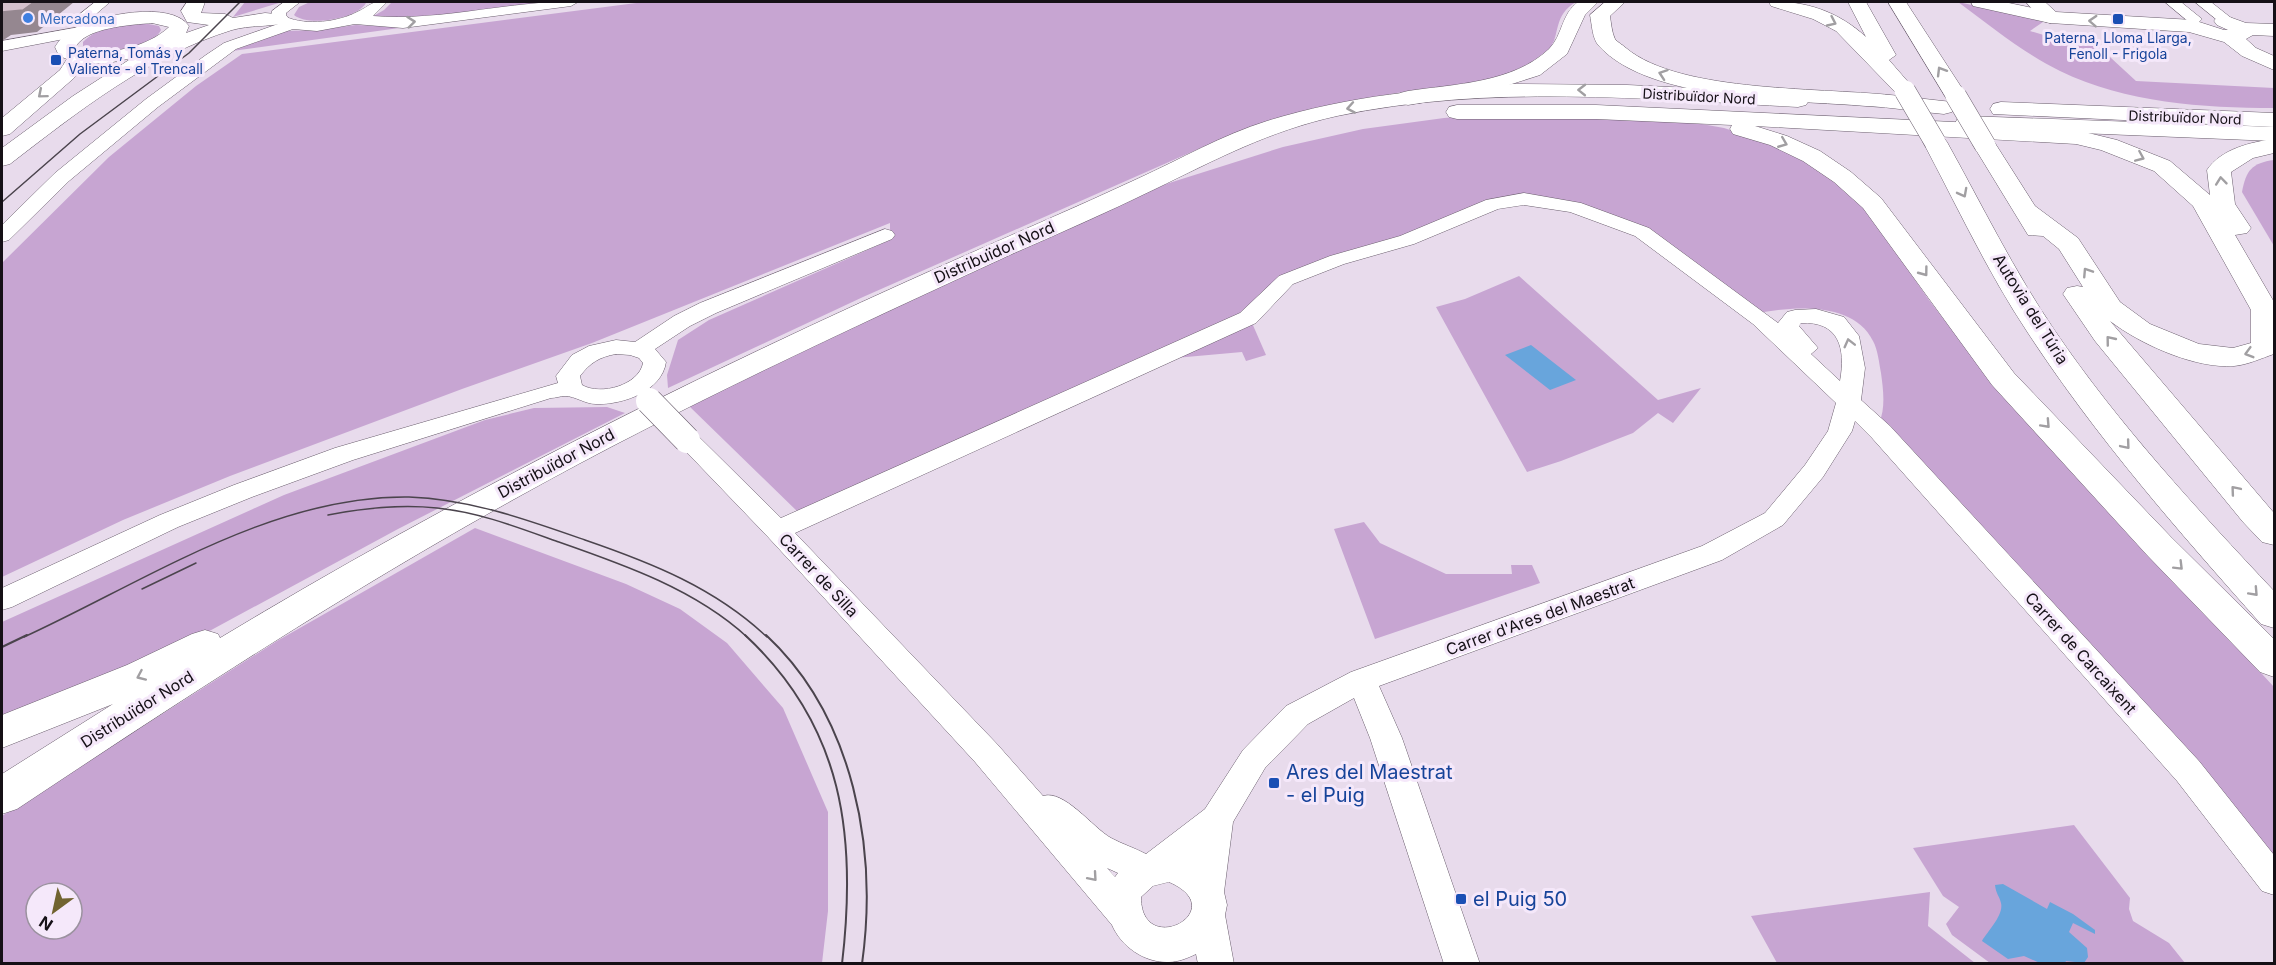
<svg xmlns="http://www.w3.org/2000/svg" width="2276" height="965" font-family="Inter,sans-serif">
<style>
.green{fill:#c7a5d2;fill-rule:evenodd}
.water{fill:#68a5dc}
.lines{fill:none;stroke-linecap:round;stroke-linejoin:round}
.street-casing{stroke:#6a5e6d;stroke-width:1}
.secondary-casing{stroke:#6a5e6d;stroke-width:1}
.primary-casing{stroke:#6a5e6d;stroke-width:1}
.highway-casing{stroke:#6a5e6d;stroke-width:1}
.street{fill:#fff;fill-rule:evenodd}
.secondary{fill:#fff;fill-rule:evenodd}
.primary{fill:#fff;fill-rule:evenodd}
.highway{fill:#fff;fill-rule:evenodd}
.tram-far1{stroke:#4b444d;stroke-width:1.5}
.tram{stroke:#4b444d;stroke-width:2}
.street-bridge-casing{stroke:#6a5e6d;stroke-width:27;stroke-linecap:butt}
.highway-bridge-casing{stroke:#6a5e6d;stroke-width:22;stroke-linecap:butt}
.street-bridge{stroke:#fff;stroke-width:26}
.highway-bridge{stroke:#fff;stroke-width:21}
.shaded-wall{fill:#958790}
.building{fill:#d5c1cd;stroke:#958790;stroke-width:1.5}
.oneway{stroke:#a19fa2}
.shop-dot{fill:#3f7fe0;stroke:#f5e8fa;stroke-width:2}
.transit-dot{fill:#1a4fb4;stroke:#f5e8fa;stroke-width:2}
.labels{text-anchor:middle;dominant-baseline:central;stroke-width:6;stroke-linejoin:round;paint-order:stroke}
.far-shop-label{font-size:14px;fill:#366cbe;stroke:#f5e8fa;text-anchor:start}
.far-transit-label{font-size:14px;fill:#164399;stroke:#f5e8fa}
.far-street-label{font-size:14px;fill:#151016;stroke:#f5e8fa}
.street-label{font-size:16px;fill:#151016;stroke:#f5e8fa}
.near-transit-label{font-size:20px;fill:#164399;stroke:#f5e8fa;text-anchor:start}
</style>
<rect width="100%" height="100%" fill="#e8dbec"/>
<g class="green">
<polygon points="245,2 282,2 233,17"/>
<path d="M 310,2 L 366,2 L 366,3 C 357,19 308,27 294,15 L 299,7 Z"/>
<polygon points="392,2 552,2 407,20 370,18 384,10"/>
<path d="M 644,2 L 1576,2 C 1553,15 1560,36 1550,48 C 1544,53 1535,60 1528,64 C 1487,87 1435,87 1390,94 C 1335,103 1282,117 1230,135 L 863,297 L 668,388 L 667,375 L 678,340 L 709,320 L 890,240 L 890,223 L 592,343 L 462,389 L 230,476 L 123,520 L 2,577 L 2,263 L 109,157 L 196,86 L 242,54 Z"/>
<path d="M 1958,2 L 2041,20 L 2039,21 L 2043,22 L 2030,31 L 2067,42 L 2098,46 L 2136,81 L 2274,88 L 2274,108 C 2203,108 2126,103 2060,71 C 2023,53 1991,26 1958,2 Z"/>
<polygon points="443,22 232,51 285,31 318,30 356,25 397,27"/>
<path d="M 143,23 L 159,26 L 161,30 C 153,48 98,56 83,46 L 83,42 C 98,26 122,25 143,23 Z"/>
<path d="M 1507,113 L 1679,120 L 1724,128 L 1767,142 L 1808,161 L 1840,183 L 1865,208 L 1929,300 L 1982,369 L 2274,687 L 2274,877 L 2169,747 L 1879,423 C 1886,408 1883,388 1881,373 C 1879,363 1878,350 1873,341 C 1854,302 1795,306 1759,313 L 1606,215 L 1509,200 L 1402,240 L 1324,262 L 1243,320 L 800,514 L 689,406 L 989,261 L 1166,184 L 1283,147 L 1363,129 L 1444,118 Z"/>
<path d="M 2274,160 L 2274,246 L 2242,192 C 2246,170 2252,163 2274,160 Z"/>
<polygon points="1519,276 1658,400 1701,388 1673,423 1658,413 1633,433 1561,461 1527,472 1436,307 1465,299"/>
<polygon points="1252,323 1266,355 1246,361 1242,352 1175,358"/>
<polygon points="607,407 625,413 398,529 156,660 2,723 2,622 284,495 485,420 534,408"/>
<polygon points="1364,522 1380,543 1446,574 1512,574 1511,565 1532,565 1540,583 1375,639 1334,529"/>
<path d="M 475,528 L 626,584 L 680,609 L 727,643 L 783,708 L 828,812 L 828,911 L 822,963 L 2,964 L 2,816 L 277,641 ZM 36,893 L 72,893 L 72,929 L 36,929 Z"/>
<polygon points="2074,825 2130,898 2129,909 2133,921 2169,943 2185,963 1990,963 1952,935 1946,924 1959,907 1943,896 1913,848"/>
<polygon points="1930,892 1928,926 1975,963 1777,963 1751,916"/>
</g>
<g class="water">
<polygon points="1531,345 1576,380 1550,390 1505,355"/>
<path d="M 2003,884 L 2047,909 L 2050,902 L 2073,914 L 2095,930 L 2095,934 L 2073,923 L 2069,932 L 2087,948 L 2088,957 L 2084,963 L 2066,961 L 2065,963 L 2040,963 L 2024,956 L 2008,959 L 1982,941 C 1988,931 2004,915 2001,903 C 1999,895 1996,894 1995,885 Z"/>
</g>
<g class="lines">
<defs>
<g id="street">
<polygon points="95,2 110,2 88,21 78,21 75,18"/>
<path d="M 284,2 L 300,2 L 286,13 L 286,17 C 307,26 338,22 357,12 C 371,6 371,0 387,2 L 373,16 C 441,22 511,0 578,2 L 571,6 L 403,28 L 355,24 L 317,31 L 293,29 L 236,49 L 158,107 L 69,181 L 9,240 L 2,242 L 2,225 L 55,173 L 146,99 L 206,55 L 224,43 L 278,24 L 271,19 L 272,11 Z"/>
<polygon points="2165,2 2181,2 2202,19 2199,22 2189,22"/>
<polygon points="2195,2 2211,2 2235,21 2227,26 2222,24"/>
<polygon points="85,26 90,28 93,31 90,34 2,51 2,41"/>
<path d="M 1524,193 L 1581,203 L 1649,228 L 1778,323 L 1787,312 L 1795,310 L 1816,309 L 1844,317 L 1859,336 L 1865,368 L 1861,400 L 1890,426 L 2199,761 L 2274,855 L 2274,895 L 2262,891 L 2177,781 L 1872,438 L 1855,421 L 1852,431 L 1823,477 L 1783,525 L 1722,560 L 1379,686 L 1402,738 L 1480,964 L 1444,964 L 1370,738 L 1354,698 L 1308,724 L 1265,768 L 1233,822 L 1224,892 L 1227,905 L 1225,915 L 1234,964 L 1198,964 L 1196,954 C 1188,958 1178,962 1169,962 C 1144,963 1121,946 1112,925 L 975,762 L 768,537 L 675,440 L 678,434 L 687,432 L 696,434 L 781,518 L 1240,313 L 1279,276 L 1330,256 L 1400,236 L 1486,200 ZM 1524,205 L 1570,212 L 1635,236 L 1753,324 L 1836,403 L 1828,431 L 1805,465 L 1765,513 L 1702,546 L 1351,672 L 1286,706 L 1243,750 L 1205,809 L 1146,854 C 1135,848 1122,844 1111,838 C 1093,828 1064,789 1043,796 L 997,744 L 795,533 L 1256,323 L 1293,284 L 1344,264 L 1414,244 L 1498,209 ZM 1801,323 C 1839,321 1846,348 1840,381 L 1811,354 L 1818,348 L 1799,326 ZM 1107,868 L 1118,873 L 1115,877 ZM 1169,882 C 1234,910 1141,960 1141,897 L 1153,886 Z"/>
<path d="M 885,229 L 892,231 L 895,235 L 892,239 L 716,313 L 690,326 L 655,349 L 666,362 C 662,391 623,405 596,404 C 585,404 575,396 565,396 C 561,396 555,398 551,398 L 353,460 L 252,497 L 178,527 L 12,607 L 2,610 L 2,588 L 160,515 L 234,485 L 335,448 L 558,383 L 556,376 L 572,355 L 589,346 L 616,340 L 635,342 L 674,316 L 700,303 ZM 616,354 L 630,355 L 639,358 L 643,363 C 639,385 601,396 582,385 L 580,376 C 590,363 599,357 616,354 Z"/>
</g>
<g id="secondary">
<path d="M 187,2 L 205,2 L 201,13 L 225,14 L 233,18 L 265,13 L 286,15 L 289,19 L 286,23 C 268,27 250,25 232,30 C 148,56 79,111 10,164 L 2,166 L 2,148 L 73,96 L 132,58 L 108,63 L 85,63 L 74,78 L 10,134 L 2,136 L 2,118 L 60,70 L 67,59 L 59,56 L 55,47 C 60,39 66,32 75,28 C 99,15 171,0 189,26 L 186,33 L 209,25 L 187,22 L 181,11 ZM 152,23 L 169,27 C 148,47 104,58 75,48 C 85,27 131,25 152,23 Z"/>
<polygon points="2026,2 2045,2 2056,12 2193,20 2224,30 2228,30 2217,25 2214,21 2217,17 2224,15 2246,23 2274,24 2274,36 2253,35 2246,39 2256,48 2274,56 2274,70 2242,56 2224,42 2189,32 2050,23 2043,21"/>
</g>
<g id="primary">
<path d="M 1513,84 L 1627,85 L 1798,93 L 1806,95 L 1809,100 L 1806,105 L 1798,107 C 1645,99 1488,84 1337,116 C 1269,131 1217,159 1155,189 C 1108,212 1060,233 1012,254 C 845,331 678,408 518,497 C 346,592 181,700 17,809 L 2,814 L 2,774 L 113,704 L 2,748 L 2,715 L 127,665 L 192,634 L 205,630 L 218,634 L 220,638 C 457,495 703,372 955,260 C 1016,233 1077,207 1137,179 C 1181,159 1222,135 1267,121 C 1348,96 1430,88 1513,84 Z"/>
<polygon points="1966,116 2274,127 2274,141 1958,128 1955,123 1958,118"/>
</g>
<g id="highway">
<path d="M 1578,2 L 1598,2 L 1585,15 L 1567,54 L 1540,75 L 1490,91 L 1408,105 L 1400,103 L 1397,98 L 1400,93 L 1408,91 C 1455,84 1513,83 1549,49 C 1563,35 1561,14 1578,2 Z"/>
<path d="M 1605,2 L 1625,2 L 1610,16 C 1611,23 1612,33 1615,39 C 1617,42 1623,45 1626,48 C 1681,94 1827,87 1899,96 L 1836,31 L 1813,19 L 1771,6 L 1769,2 C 1805,0 1839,12 1866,37 L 1848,2 L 1866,2 L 1896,55 L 1889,60 L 1916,91 L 1913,96 L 1907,97 L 1952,102 L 1955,107 L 1952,112 L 1944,114 C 1918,112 1892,107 1866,106 C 1794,100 1650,102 1599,46 C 1592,39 1592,24 1590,15 Z"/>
<polygon points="1888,2 1906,2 1967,96 1964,101 1956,103 1948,101"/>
<polygon points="1971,2 2004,2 2057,13 2060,17 2057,21 2050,23 1973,6"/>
<polygon points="2001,102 2274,113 2274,127 1993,114 1990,109 1993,104"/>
<path d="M 1457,105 L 1596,105 L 2017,125 L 2076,130 L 2117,140 L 2170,161 L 2210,195 L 2207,170 C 2221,149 2251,142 2274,139 L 2274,153 L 2253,158 L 2231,172 L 2235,204 L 2251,228 L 2247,233 L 2235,235 L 2274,302 L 2274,354 C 2262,358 2247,365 2234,366 C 2195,369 2140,344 2110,321 L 2274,513 L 2274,545 L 2262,542 L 2243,522 L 2095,341 L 2063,294 L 2067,288 L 2077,286 L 2083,287 L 2059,249 L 2043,236 L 2028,235 L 1973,145 L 1977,140 L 1985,138 L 1993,140 L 2035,206 L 2078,238 L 2120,302 L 2150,324 L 2199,344 L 2233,348 L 2251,343 L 2251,310 L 2193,206 L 2154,171 L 2101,150 L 2076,144 L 1755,126 L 1787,136 L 1820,151 L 1851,172 L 1881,198 L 2014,373 L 2171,537 L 2274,639 L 2274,677 L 2260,672 L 2147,555 L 1992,385 L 1863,208 L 1834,182 L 1803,161 L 1770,145 L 1733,134 L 1730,129 L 1732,125 L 1596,119 L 1457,119 L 1449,117 L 1446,112 L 1449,107 Z"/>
<path d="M 1935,135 L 1943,137 L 1947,142 C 1982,205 2014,271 2055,331 C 2119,425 2197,509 2274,591 L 2274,628 L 2261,624 C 2178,531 2096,437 2028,333 C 1988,273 1957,206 1923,142 L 1927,137 Z"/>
</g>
</defs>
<use href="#street" class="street-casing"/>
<use href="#secondary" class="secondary-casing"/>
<use href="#primary" class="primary-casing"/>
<use href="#highway" class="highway-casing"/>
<use href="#street" class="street"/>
<use href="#secondary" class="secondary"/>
<use href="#primary" class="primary"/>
<use href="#highway" class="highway"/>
<g class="tram-far1">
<polyline points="2,202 80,134 189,53 240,2"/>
<path d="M 328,515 C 364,508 400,504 437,508 C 478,512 517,527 556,541 C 622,564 695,589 747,637"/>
<polyline points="142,589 196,563"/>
<path d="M 24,637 C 144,582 272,495 409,497 C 470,499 528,520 585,540 C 652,563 715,588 767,637"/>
</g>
<g class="tram">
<path d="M 745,635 C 844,727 857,837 842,964"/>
<path d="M 766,635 C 854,717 878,849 862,964"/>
<polyline points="2,647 27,635"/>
</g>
<defs>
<polyline id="street-bridge" points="649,401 687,440"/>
<g id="highway-bridge">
<polyline points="1905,91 1935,142"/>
<polyline points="1956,96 1985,145"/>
</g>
</defs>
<use href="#street-bridge" class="street-bridge-casing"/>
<use href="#highway-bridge" class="highway-bridge-casing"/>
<use href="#street-bridge" class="street-bridge"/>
<use href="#highway-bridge" class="highway-bridge"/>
</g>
<polygon class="shaded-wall" points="34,2 74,2 37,32 11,35 2,41 2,12"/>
<polygon class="building" points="2,2 34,2 23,10 2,12"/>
<defs><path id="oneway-chevron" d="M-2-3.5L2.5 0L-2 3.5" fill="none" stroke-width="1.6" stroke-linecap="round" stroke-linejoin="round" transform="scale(1.5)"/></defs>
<g class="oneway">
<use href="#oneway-chevron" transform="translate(2093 21) rotate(-177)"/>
<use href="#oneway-chevron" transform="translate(411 22) rotate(-6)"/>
<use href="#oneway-chevron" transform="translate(1832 22) rotate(25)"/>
<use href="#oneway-chevron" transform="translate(1941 71) rotate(-121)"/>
<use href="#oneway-chevron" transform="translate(1663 74) rotate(-161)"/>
<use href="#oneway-chevron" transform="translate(1582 90) rotate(-179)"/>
<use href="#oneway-chevron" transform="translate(42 94) rotate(140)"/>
<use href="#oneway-chevron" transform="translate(1351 108) rotate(170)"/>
<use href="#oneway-chevron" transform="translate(1783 143) rotate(22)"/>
<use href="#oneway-chevron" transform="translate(2140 157) rotate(23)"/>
<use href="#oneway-chevron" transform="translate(2221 181) rotate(-96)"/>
<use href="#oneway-chevron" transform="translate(1963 193) rotate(62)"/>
<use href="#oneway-chevron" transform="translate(1924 272) rotate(53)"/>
<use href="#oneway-chevron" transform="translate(2087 272) rotate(-123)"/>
<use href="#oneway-chevron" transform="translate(2110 340) rotate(-129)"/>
<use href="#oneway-chevron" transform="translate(1849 343) rotate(-104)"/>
<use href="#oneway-chevron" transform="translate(2249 353) rotate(164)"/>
<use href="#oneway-chevron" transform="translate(2046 424) rotate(47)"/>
<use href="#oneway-chevron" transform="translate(2126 445) rotate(50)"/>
<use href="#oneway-chevron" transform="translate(2235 490) rotate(-130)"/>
<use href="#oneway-chevron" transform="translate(2179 566) rotate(45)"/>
<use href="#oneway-chevron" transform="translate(2254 592) rotate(47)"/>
<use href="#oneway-chevron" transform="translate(141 676) rotate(156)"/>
<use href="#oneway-chevron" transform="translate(1093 877) rotate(49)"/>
</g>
<circle class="shop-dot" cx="28" cy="18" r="6"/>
<g class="transit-dot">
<rect x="2112" y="13" width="12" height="12" rx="3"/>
<rect x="50" y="54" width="12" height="12" rx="3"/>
<rect x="1268" y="777" width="12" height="12" rx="3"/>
<rect x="1455" y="893" width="12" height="12" rx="3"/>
</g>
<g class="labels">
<g class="far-shop-label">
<text x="40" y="18">Mercadona</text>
</g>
<g class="far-transit-label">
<text x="2118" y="37">Paterna, Lloma Llarga,<tspan x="2118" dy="16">Fenoll - Frigola</tspan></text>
<text x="68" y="52" text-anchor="start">Paterna, Tomás y<tspan x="68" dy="16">Valiente - el Trencall</tspan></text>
</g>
<g class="far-street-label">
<text transform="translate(1699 96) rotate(3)">Distribuïdor Nord</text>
<text transform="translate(2185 117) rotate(2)">Distribuïdor Nord</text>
</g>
<g class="street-label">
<text transform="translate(994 252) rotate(-24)">Distribuïdor Nord</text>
<text transform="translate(2031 309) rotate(58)">Autovia del Túria</text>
<text transform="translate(556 463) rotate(-28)">Distribuïdor Nord</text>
<text transform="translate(819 575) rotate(47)">Carrer de Silla</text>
<text transform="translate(1540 616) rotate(-20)">Carrer d'Ares del Maestrat</text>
<text transform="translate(2081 653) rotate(48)">Carrer de Carcaixent</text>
<text transform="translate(137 709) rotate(-32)">Distribuïdor Nord</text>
</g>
<g class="near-transit-label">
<text x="1286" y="772">Ares del Maestrat<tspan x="1286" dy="23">- el Puig</tspan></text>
<text x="1473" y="899">el Puig 50</text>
</g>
</g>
<rect width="2276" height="965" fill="none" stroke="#151016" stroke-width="6"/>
<g transform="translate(54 911) rotate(213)"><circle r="28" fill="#f5e8fa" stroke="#9b929f" stroke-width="1.5"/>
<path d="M0-4.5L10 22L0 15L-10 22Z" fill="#716330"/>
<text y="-9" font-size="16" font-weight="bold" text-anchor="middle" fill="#151016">N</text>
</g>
</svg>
